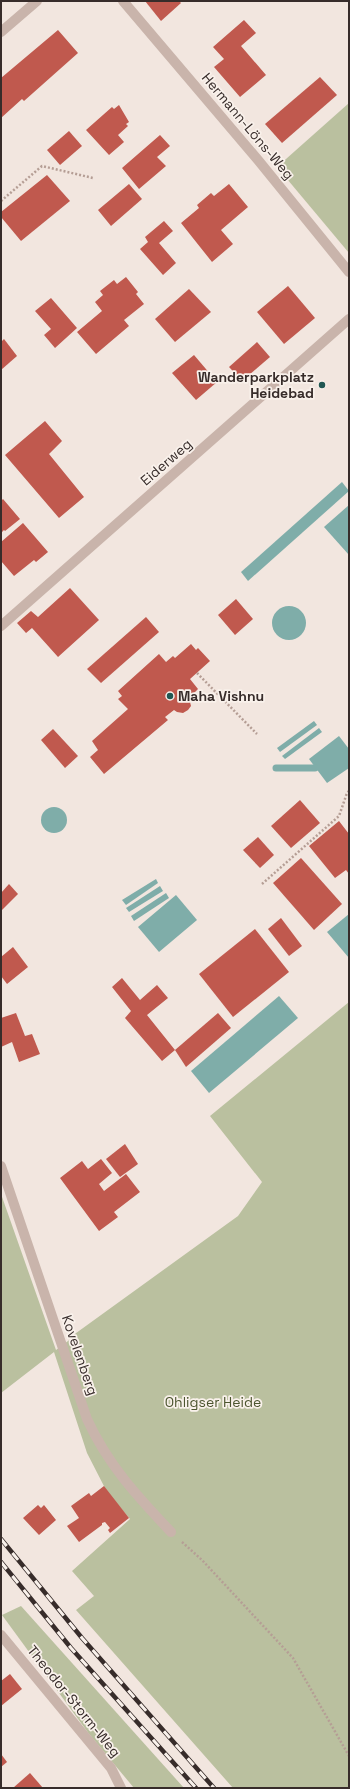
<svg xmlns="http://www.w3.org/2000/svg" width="350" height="1789" font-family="'Space Grotesk',sans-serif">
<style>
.green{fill:#bac09f}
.water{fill:#7fada9}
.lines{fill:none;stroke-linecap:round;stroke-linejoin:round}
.stream{stroke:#7fada9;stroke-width:7}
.building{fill:#c0594e}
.path{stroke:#b59e95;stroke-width:2.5;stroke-dasharray:2 2;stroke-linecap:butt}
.service{stroke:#c9b4ab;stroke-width:10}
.minor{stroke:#c9b4ab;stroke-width:10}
.rail-casing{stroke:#372c2a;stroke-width:4.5}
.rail{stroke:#f9f1eb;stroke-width:3;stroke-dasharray:9;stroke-linecap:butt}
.poi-dot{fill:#215753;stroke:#f9f1eb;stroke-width:1.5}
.labels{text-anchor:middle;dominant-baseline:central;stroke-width:3.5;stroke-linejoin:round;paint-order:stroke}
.street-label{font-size:14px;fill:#372c2a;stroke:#f9f1eb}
.poi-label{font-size:14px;font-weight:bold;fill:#372c2a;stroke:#f9f1eb;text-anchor:end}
.park-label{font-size:14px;fill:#4c552f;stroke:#f9f1eb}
</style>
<rect width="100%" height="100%" fill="#f2e6df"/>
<g class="green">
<polygon points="349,103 349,253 277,167"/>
<polygon points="349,1002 349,1788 233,1788 76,1610 94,1596 72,1571 130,1519 107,1492 87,1453 54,1352 1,1393 1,1194 56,1350 72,1338 72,1336 238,1216 262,1182 210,1116"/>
<polygon points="21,1606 184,1788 134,1788 89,1734 2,1615"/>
</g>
<g class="water">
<polygon points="342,482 349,491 248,581 241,572"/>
<polygon points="349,505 349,555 324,527"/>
<circle cx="289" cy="623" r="17"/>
<polygon points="314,721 317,725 280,752 277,748"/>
<polygon points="319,728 322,732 285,759 282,756"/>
<polygon points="339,736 349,749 349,768 327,783 309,759"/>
<circle cx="54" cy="820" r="13"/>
<polygon points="156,879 158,883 126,905 122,900"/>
<polygon points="160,886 163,891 129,912 126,908"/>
<polygon points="166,893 169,898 134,921 131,916"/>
<polygon points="176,895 197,920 159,952 138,927"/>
<polygon points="349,914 349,958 327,932"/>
<polygon points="279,996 298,1018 209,1093 191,1071"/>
</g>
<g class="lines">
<polyline class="stream" points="276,768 315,768"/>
</g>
<g class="building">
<polygon points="145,1 179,1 181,3 161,21"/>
<polygon points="244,20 256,33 241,46 266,75 240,97 214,67 224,59 213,47"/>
<polygon points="58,30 78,53 24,101 22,99 1,118 1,78"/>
<polygon points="320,77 337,95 282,143 265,124"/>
<polygon points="119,105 129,122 126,124 128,126 118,135 124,142 109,155 86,130 112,107 114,109"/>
<polygon points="69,131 82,146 60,165 47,150"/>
<polygon points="160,135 170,146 157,157 166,166 139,189 122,168"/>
<polygon points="47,175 70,201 21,241 1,217 1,212"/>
<polygon points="129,184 142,199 111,226 98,210"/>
<polygon points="229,184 248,207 221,230 233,244 212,262 181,223 199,208 197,205 211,193 214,196"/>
<polygon points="164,221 173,231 159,243 176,263 163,275 140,249 148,242 145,237"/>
<polygon points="126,277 138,292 136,294 144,304 124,320 129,326 96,354 77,332 102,311 95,302 103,295 100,291 114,280 117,284"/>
<polygon points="288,286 315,318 284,344 257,312"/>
<polygon points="189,289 211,312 175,342 155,319"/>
<polygon points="51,298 77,328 55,348 44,335 51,329 35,311"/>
<polygon points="4,339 17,356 1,370 1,342"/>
<polygon points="257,342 270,357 242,381 229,367"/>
<polygon points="194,355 217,382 196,400 172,373"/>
<polygon points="45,421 62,441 49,454 84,497 59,518 5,455"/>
<polygon points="3,499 20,519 5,531 4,530 1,533 1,501"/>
<polygon points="23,523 48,552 36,562 34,560 14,576 1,561 1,542"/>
<polygon points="70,588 99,620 58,657 32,628 26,633 17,623 31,611 38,617"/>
<polygon points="236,599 253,619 235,635 218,615"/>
<polygon points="146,617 159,632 101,683 87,669"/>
<polygon points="191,644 196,650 198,648 210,661 190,679 198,689 189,698 191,706 188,710 183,713 177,712 174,710 165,717 168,720 104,774 90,757 98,750 92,741 128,709 118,699 122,696 118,691 159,654 166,662 173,656 175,658"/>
<polygon points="53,729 78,756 65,768 41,740"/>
<polygon points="300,800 320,823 291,848 271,826"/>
<polygon points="339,821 349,834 349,874 346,870 335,878 309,846"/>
<polygon points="258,837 274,855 260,868 243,850"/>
<polygon points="301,858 342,904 314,930 273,883"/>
<polygon points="9,884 18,894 1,911 1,893"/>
<polygon points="281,918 302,946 289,956 268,929"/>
<polygon points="255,929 289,972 233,1017 199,974"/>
<polygon points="13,947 28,967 7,984 1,976 1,957"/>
<polygon points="122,978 140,1000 157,985 168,998 147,1015 175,1050 162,1061 125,1018 131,1011 112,987"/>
<polygon points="16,1013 25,1036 32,1034 40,1054 19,1062 12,1042 1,1047 1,1018"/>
<polygon points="218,1013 231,1028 186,1067 175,1050"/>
<polygon points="125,1144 138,1164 120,1177 106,1159"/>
<polygon points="101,1159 112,1173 99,1184 104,1191 126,1174 140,1192 114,1212 118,1217 99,1231 60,1178 82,1161 88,1169"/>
<polygon points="104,1486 129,1518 110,1533 108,1530 110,1528 105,1522 102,1523 102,1525 79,1542 67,1526 79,1518 71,1506 89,1493 91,1496"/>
<polygon points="38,1505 41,1508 44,1505 56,1520 39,1535 23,1518"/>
<polygon points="10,1674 22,1689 1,1706 1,1681"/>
<polygon points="1,1754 7,1762 1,1767"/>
<polygon points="30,1773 43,1788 13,1788"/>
</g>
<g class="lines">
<g class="path">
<polyline points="1,201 42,166 93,178"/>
<polyline points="197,673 257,734"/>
<polyline points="262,884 339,816 347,793 349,791"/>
<polyline points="182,1542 202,1560 293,1658 349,1756"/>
</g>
<g class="service">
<polyline points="1,626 349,319"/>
<path d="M 1,1166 L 87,1419 C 108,1465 137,1496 171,1532"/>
</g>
<g class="minor">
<polyline points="123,1 258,160 349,272"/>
<polyline points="1,32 37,1"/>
<polyline points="1,1635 111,1768 121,1788"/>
</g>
<defs>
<g id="rail">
<polyline points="1,1539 82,1638 214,1788"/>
<polyline points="1,1562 71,1648 196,1788"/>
</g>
</defs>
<use href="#rail" class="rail-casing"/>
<use href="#rail" class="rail"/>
</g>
<g class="poi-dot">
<circle cx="322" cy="385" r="4"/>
<circle cx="170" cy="696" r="4"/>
</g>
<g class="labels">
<g class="street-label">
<text transform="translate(248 126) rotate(50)">Hermann-Löns-Weg</text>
<text transform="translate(166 462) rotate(-41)">Eiderweg</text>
<text transform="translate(80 1355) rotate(71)">Kovelenberg</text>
<text transform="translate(74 1701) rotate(51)">Theodor-Storm-Weg</text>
</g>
<g class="poi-label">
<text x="314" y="377">Wanderparkplatz<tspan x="314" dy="16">Heidebad</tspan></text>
<text x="178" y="696" text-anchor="start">Maha Vishnu</text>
</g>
<g class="park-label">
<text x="213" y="1402">Ohligser Heide</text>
</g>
</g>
<rect width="350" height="1789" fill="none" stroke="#372c2a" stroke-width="4"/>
</svg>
